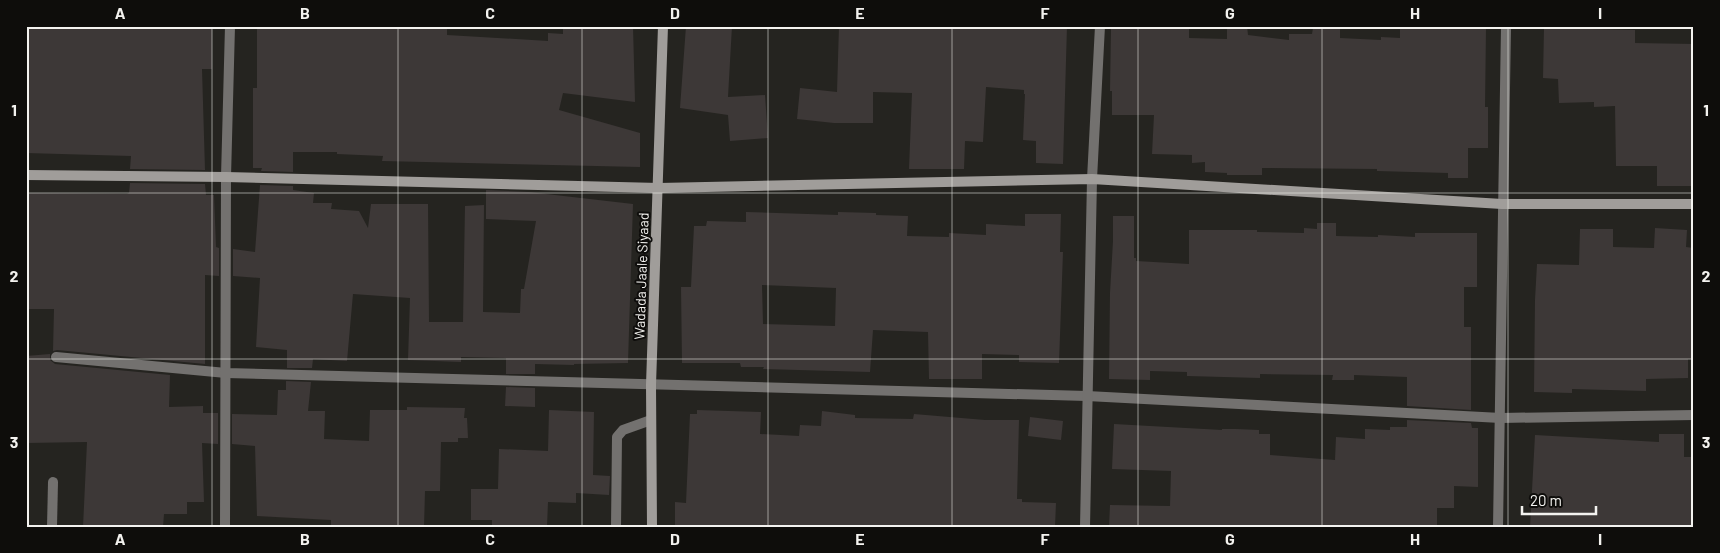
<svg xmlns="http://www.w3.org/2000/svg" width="1720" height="553" font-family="Barlow,sans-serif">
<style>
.building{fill:#3d3837;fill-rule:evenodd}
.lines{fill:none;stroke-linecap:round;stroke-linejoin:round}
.lane{stroke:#73716f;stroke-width:10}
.street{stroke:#73716f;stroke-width:10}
.secondary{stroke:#a09d9a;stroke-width:10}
.grid{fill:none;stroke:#f3f2ef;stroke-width:1;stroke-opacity:0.55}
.labels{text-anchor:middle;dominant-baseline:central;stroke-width:4;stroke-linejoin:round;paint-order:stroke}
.street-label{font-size:14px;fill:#f3f2ef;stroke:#0e0d0b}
.neatline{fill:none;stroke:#f3f2ef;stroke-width:2}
.grid-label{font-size:16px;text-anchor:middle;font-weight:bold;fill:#f3f2ef}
</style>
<rect width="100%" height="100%" fill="#252420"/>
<g class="building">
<polygon points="26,26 212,26 212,69 202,69 205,170 130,169 131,156 26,153"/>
<polygon points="257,26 447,26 447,35 548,41 548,33 563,34 563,26 633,26 635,102 563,93 559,110 640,133 640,167 382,161 383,156 337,154 337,152 293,152 293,172 261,171 262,168 253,168 253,88 257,88"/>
<polygon points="686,26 732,26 728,97 765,95 768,138 730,141 728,115 680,108"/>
<polygon points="839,26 1067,26 1063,164 1036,163 1036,141 1023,140 1025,94 1024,94 1024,90 986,87 983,142 965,141 964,169 909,169 912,93 873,92 873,123 830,123 834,123 797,119 800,88 837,92"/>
<polygon points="1154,26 1189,26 1189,38 1227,39 1227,26 1247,26 1248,35 1289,40 1289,34 1312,34 1313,28 1340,29 1340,38 1381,40 1381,37 1400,38 1400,26 1486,28 1485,107 1488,107 1488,148 1468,148 1468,178 1448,178 1448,173 1377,171 1377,169 1262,168 1262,175 1227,175 1227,173 1205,172 1205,162 1192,163 1192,155 1152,154 1154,115 1112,115 1112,91 1110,91 1111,28 1154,29"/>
<polygon points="1544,28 1635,30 1635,43 1694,44 1694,186 1657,186 1657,166 1616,166 1615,106 1594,107 1594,102 1559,103 1558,79 1543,78"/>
<polygon points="130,183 205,184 206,195 214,195 216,247 219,248 219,276 205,275 205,364 57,350 53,351 54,309 26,309 26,193 127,194 129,193"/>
<polygon points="260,185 293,186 293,190 314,193 313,203 332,203 331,209 359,211 368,228 371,204 428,204 429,322 463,322 465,206 484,205 483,312 520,313 521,289 524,289 536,221 486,219 486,190 529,192 633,204 628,363 574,364 574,365 535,364 535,374 506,374 506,358 461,357 461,362 408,360 410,298 353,294 347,361 313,359 312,368 287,368 287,350 256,347 260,278 233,276 233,249 255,252"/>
<path d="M 746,212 L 838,215 L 838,212 L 876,213 L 876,215 L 908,216 L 907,236 L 949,237 L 949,233 L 986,235 L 986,224 L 1025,226 L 1025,214 L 1061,214 L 1060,252 L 1063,252 L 1059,363 L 1019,362 L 1019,355 L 982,354 L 982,379 L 929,379 L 928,332 L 873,330 L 870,372 L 763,369 L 764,367 L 741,367 L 740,363 L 682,363 L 681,287 L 691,287 L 694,226 L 706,226 L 707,221 L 746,222 ZM 762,285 L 836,288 L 835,326 L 763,324 Z"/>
<polygon points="1113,216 1134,216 1134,258 1136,258 1136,261 1189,264 1189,230 1257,230 1257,232 1304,233 1304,228 1317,229 1317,223 1336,223 1336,236 1378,237 1378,235 1415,237 1415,233 1477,233 1477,287 1464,287 1464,327 1471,327 1471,410 1407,406 1407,377 1354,375 1354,380 1332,380 1333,375 1260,374 1260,378 1187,376 1187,372 1150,371 1150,380 1109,379 1110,293 1113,241"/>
<polygon points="1655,228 1687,230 1686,247 1694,248 1694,359 1688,359 1688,378 1646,379 1646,391 1572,389 1572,393 1534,392 1535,300 1537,264 1579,265 1580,229 1613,229 1613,247 1654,248"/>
<polygon points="50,354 50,360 55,364 170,375 169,407 203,406 203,413 218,413 218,444 202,443 204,502 187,502 187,514 164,514 163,527 83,527 87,442 26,443 26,356"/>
<polygon points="286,381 311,382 308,411 325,411 324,439 369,441 370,410 407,410 407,407 465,408 464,418 467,418 468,438 458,438 458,442 441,442 440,491 425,491 424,527 331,527 331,520 257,516 255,446 232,444 232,414 277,415 278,390 286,390"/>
<polygon points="506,387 535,388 535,407 505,406"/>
<polygon points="549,410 594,412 593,475 610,476 609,495 576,493 576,503 548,502 547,527 492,527 492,520 471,520 471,489 498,489 499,449 548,451"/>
<polygon points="697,410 761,412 760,434 799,436 800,425 821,426 822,411 855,415 855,418 913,419 914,414 985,420 1019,420 1017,499 1022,499 1022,502 1056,503 1055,527 675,527 675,502 686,503 690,414 697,414"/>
<polygon points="1030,417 1063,421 1061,440 1028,436"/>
<polygon points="1407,420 1471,423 1472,428 1478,428 1478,487 1454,486 1454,508 1437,508 1437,527 1109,527 1110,505 1170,506 1171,471 1112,469 1114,424 1222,430 1222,429 1236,429 1259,430 1259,434 1270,434 1270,455 1335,460 1336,437 1365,439 1365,429 1390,430 1390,427 1407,427"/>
<polygon points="1659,434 1684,434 1684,457 1694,457 1694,527 1530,527 1535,435 1659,442"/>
</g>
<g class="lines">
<g class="lane">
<polyline points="52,527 53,482"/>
<polyline points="616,527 617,437 623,430 651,420"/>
</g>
<g class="street">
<polyline points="56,357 226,373 1087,396 1501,418 1694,415"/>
<polyline points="225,527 226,177 230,26"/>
<polyline points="1085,527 1092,179 1100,26"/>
<polyline points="1498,527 1506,26"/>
</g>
<g class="secondary">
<polyline points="26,175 226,177 659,188 1092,179 1502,204 1694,204"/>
<polyline points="652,527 651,385 663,26"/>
</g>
</g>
<path class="grid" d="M 212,26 L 212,527M 398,26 L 398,527M 582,26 L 582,527M 768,26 L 768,527M 952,26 L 952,527M 1138,26 L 1138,527M 1322,26 L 1322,527M 1508,26 L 1508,527M 26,193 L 1694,193M 26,359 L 1694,359"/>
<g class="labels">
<g class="street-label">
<text transform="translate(641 276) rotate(-88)">Wadada Jaale Siyaad</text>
</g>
</g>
<rect width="1720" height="553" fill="none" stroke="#0e0d0b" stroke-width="55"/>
<path d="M1522 506v8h74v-8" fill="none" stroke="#f3f2ef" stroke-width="2.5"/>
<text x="1530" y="506" font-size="15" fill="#f3f2ef" stroke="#0e0d0b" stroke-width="4" paint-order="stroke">20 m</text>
<rect x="28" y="28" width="1664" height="498" class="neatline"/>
<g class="grid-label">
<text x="120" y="19">A</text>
<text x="305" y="19">B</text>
<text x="490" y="19">C</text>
<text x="675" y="19">D</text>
<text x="860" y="19">E</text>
<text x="1045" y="19">F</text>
<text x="1230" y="19">G</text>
<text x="1415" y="19">H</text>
<text x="1600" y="19">I</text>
<text x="14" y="116">1</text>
<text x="1706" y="116">1</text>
<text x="14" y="282">2</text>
<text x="1706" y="282">2</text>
<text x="14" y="448">3</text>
<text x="1706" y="448">3</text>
<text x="120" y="545">A</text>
<text x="305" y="545">B</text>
<text x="490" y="545">C</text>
<text x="675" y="545">D</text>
<text x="860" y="545">E</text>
<text x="1045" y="545">F</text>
<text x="1230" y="545">G</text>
<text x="1415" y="545">H</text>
<text x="1600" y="545">I</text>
</g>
</svg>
